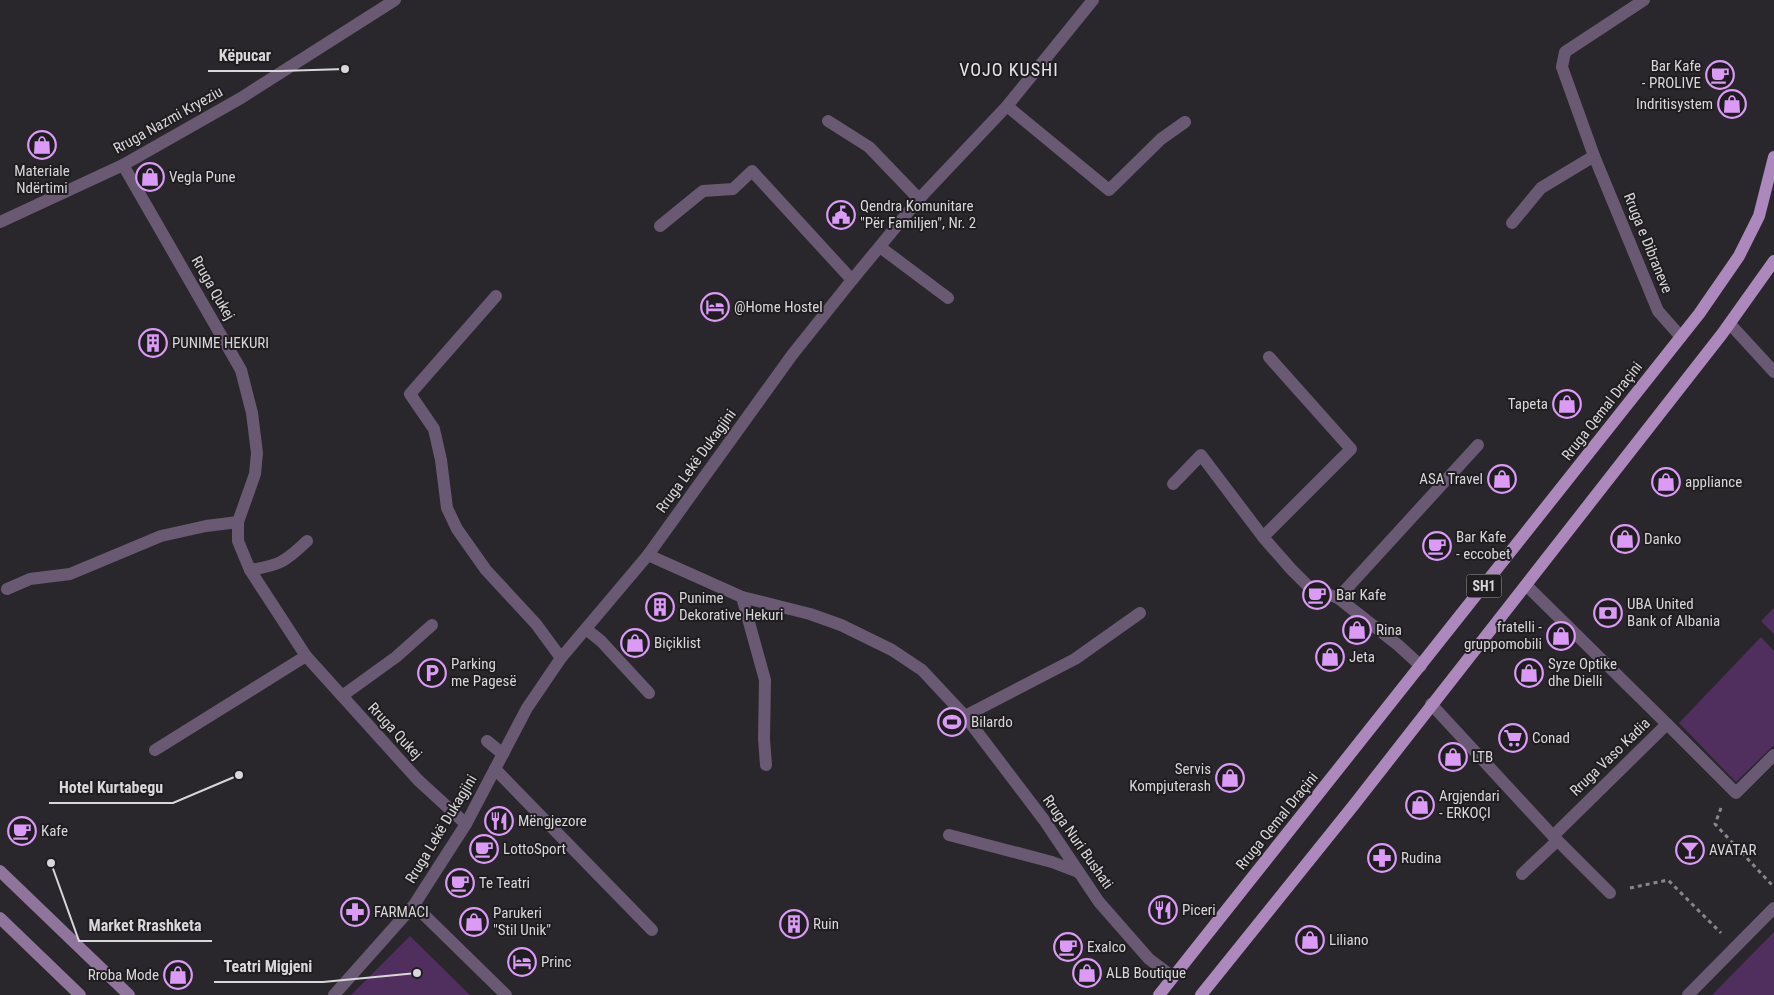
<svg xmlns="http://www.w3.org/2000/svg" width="1774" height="995" font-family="'Roboto Condensed',sans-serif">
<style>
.green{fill:#502e5d}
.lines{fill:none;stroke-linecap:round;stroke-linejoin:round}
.path{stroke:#89878b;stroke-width:3;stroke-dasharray:4 4;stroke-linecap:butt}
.service{stroke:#6a5972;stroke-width:12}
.minor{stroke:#6a5972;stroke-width:12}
.secondary{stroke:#8f749c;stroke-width:12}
.primary{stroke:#ac88bc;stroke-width:12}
.labels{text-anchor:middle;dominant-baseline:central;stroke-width:4;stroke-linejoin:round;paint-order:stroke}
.shield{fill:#201d21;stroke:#a29fa2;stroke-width:1}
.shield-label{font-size:14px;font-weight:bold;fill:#d9d7da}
.poi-label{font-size:15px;fill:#d9d7da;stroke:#201d21;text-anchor:start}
.street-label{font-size:15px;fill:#d9d7da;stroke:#201d21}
.quarter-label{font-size:18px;letter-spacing:1px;fill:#e6e2e7;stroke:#201d21}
.leader{fill:none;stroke:#d9d7da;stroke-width:2}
.callout-dot{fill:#d9d7da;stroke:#201d21;stroke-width:2}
.callout-label{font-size:16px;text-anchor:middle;font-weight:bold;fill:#d9d7da;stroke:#201d21;stroke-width:4;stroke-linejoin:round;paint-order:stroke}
</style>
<rect width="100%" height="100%" fill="#29272b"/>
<g class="green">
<polygon points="1774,608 1774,634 1761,621"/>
<polygon points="1761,637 1774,651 1774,745 1736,782 1679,723"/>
<polygon points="1774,932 1774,995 1712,995"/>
<polygon points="410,936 470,995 351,995"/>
</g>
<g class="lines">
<g class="path">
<polyline points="1721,808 1715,824 1772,885"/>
<polyline points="1630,888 1668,880 1721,933"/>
</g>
<g class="service">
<polyline points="1512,223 1541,188 1594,156"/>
<polyline points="880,247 948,298"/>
<path d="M 250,570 C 280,565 285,562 307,541"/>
<polyline points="7,589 30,579 70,574 161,536 206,526 238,522"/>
<polyline points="742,597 765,680 764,739 766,765"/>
<polyline points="586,629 601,641 649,693"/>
<polyline points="1421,666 1398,645 1338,598 1478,445"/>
<polyline points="342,696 396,657 432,625"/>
<polyline points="487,741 503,754"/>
<polyline points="155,750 306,656"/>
<polyline points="495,769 652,930"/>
<polyline points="949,835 1052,862 1078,872"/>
<polyline points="414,905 506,995"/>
</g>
<g class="minor">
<polyline points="1644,0 1565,52 1562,67 1594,156 1658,311 1681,337"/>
<polyline points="1007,106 1109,190 1161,139 1185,122"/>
<polyline points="828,121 869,147 919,199"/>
<polyline points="123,165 241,370 252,413 257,453 255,474 238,522 238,541 250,570 306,656 418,780 466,824"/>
<polyline points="0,222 123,165 241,98 395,0"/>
<polyline points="660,226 703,191 733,189 752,171 852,280"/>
<polyline points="496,296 410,394 434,429 441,460 447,508 457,529 486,570 536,624 561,658"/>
<polyline points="1730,324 1774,372"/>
<polyline points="1173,484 1201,455 1263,537 1291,569 1309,587 1338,598"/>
<polyline points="1263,537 1351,449 1269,357"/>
<polyline points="648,555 742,597 810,614 841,625 892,650 922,670 965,716 1044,820 1099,902 1149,959 1173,977"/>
<polyline points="1526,585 1667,724"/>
<polyline points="1431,704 1553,836 1610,893"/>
<polyline points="965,716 1075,659 1140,613"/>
<polyline points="1553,836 1667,724 1736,793 1774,755"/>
<polyline points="1522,874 1557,841"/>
<polyline points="334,995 414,905 466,824 527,708 561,658 648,555 792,355 852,280 919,199 1007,106 1093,0"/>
<polyline points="1688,995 1774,908"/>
</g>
<g class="secondary">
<polyline points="0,871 129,995"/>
<polyline points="0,918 80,995"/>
</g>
<g class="primary">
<polyline points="1159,995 1699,314 1739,256 1759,216 1774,157"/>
<polyline points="1201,995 1353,806 1722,334 1774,261"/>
</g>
</g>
<defs>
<symbol id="cafe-ring" viewBox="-11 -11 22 22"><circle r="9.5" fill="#201d21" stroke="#da9af6" stroke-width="1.5"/><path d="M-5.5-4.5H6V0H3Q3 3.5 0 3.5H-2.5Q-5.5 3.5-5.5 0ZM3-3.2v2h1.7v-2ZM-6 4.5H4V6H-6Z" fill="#da9af6"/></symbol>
<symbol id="shop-ring" viewBox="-11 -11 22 22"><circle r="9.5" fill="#201d21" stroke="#da9af6" stroke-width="1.5"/><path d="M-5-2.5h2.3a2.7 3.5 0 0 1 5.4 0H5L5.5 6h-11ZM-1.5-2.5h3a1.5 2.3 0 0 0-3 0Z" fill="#da9af6"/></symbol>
<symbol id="civic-ring" viewBox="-11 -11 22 22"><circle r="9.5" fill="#201d21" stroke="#da9af6" stroke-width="1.5"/><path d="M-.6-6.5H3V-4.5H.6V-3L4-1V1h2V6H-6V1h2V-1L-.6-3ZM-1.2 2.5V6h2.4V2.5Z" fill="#da9af6"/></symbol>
<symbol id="hotel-ring" viewBox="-11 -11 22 22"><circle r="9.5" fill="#201d21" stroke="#da9af6" stroke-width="1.5"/><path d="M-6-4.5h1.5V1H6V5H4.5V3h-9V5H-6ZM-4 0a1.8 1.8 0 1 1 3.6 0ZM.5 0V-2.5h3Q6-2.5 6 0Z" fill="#da9af6"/></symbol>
<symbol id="building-ring" viewBox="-11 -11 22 22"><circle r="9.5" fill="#201d21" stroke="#da9af6" stroke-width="1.5"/><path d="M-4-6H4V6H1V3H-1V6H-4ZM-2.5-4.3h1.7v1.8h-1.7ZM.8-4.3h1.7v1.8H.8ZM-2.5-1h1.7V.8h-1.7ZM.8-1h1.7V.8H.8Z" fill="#da9af6"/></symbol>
<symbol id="bank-ring" viewBox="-11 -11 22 22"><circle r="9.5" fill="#201d21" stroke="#da9af6" stroke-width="1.5"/><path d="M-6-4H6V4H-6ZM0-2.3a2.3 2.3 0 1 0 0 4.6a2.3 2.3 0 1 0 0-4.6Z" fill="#da9af6"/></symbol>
<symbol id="parking-ring" viewBox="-11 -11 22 22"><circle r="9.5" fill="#201d21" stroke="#da9af6" stroke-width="1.5"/><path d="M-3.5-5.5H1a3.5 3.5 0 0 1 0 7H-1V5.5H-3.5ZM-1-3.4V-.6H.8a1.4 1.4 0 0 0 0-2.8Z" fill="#da9af6"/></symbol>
<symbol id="stadium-ring" viewBox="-11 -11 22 22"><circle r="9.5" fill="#201d21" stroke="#da9af6" stroke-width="1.5"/><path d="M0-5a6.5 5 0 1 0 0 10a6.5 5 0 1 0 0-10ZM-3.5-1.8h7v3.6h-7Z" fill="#da9af6"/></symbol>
<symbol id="supermarket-ring" viewBox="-11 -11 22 22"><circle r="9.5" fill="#201d21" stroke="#da9af6" stroke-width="1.5"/><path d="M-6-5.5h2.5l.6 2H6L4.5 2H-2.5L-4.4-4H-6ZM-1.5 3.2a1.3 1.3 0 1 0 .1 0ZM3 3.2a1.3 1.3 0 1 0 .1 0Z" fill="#da9af6"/></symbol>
<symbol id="restaurant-ring" viewBox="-11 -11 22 22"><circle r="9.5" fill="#201d21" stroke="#da9af6" stroke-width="1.5"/><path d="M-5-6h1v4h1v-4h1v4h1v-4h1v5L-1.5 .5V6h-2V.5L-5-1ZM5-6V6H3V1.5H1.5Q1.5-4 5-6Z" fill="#da9af6"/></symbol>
<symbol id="bar-ring" viewBox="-11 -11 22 22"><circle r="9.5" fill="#201d21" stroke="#da9af6" stroke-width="1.5"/><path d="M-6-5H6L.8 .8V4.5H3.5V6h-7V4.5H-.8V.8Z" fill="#da9af6"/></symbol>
<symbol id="pharmacy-ring" viewBox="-11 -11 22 22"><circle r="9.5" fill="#201d21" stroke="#da9af6" stroke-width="1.5"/><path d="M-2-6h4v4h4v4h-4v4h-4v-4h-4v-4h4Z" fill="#da9af6"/></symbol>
</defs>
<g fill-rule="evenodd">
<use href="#cafe-ring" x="1704" y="59" width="32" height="32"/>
<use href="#shop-ring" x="1716" y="88" width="32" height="32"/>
<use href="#shop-ring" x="26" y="129" width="32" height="32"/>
<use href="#shop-ring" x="134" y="161" width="32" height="32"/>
<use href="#civic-ring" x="825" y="199" width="32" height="32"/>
<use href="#hotel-ring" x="699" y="291" width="32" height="32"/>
<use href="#building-ring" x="137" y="327" width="32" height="32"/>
<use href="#shop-ring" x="1551" y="388" width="32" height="32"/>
<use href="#shop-ring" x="1486" y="463" width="32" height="32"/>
<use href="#shop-ring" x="1650" y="466" width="32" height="32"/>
<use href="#shop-ring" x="1609" y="523" width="32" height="32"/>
<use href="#cafe-ring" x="1421" y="530" width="32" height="32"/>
<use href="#cafe-ring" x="1301" y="579" width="32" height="32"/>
<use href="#building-ring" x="644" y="591" width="32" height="32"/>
<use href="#bank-ring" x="1592" y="597" width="32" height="32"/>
<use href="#shop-ring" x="1341" y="614" width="32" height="32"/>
<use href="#shop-ring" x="1545" y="620" width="32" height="32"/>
<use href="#shop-ring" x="619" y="627" width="32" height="32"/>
<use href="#shop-ring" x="1314" y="641" width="32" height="32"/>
<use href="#parking-ring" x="416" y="657" width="32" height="32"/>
<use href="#shop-ring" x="1513" y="657" width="32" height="32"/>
<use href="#stadium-ring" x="936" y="706" width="32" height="32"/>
<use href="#supermarket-ring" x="1497" y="722" width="32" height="32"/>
<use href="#shop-ring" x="1437" y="741" width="32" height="32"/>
<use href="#shop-ring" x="1214" y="762" width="32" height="32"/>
<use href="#shop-ring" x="1404" y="789" width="32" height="32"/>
<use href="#restaurant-ring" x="483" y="805" width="32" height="32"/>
<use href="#cafe-ring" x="6" y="815" width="32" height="32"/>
<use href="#cafe-ring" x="468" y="833" width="32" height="32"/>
<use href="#bar-ring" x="1674" y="834" width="32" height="32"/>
<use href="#pharmacy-ring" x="1366" y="842" width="32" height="32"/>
<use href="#cafe-ring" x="444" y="867" width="32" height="32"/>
<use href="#restaurant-ring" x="1147" y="894" width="32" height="32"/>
<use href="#pharmacy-ring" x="339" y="896" width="32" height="32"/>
<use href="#shop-ring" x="458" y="906" width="32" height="32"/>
<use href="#building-ring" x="778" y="908" width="32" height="32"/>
<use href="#shop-ring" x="1294" y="924" width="32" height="32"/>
<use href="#cafe-ring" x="1052" y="931" width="32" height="32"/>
<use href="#hotel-ring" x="506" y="946" width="32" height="32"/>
<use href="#shop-ring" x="1071" y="957" width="32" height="32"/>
<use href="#shop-ring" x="162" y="959" width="32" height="32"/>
</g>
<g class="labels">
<rect class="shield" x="1466.5" y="574.5" width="35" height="23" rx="4"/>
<g class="shield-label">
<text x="1484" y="586">SH1</text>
</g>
<g class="poi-label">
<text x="1701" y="66" text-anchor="end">Bar Kafe<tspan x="1701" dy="17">- PROLIVE</tspan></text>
<text x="1713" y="104" text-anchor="end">Indritisystem</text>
<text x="42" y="171" text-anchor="middle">Materiale<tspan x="42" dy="17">Ndërtimi</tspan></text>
<text x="169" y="177">Vegla Pune</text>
<text x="860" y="206">Qendra Komunitare<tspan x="860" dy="17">"Për Familjen", Nr. 2</tspan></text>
<text x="734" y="307">@Home Hostel</text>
<text x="172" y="343">PUNIME HEKURI</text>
<text x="1548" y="404" text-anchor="end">Tapeta</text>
<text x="1483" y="479" text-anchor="end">ASA Travel</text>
<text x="1685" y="482">appliance</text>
<text x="1456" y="537">Bar Kafe<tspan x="1456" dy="17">- eccobet</tspan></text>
<text x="1644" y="539">Danko</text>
<text x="1336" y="595">Bar Kafe</text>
<text x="679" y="598">Punime<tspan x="679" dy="17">Dekorative Hekuri</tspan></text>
<text x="1627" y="604">UBA United<tspan x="1627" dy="17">Bank of Albania</tspan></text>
<text x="1542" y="627" text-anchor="end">fratelli -<tspan x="1542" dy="17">gruppomobili</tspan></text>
<text x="1376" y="630">Rina</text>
<text x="654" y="643">Biçiklist</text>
<text x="1349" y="657">Jeta</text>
<text x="451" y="664">Parking<tspan x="451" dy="17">me Pagesë</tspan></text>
<text x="1548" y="664">Syze Optike<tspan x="1548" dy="17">dhe Dielli</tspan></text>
<text x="971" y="722">Bilardo</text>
<text x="1532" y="738">Conad</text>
<text x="1472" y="757">LTB</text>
<text x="1211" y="769" text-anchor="end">Servis<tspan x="1211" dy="17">Kompjuterash</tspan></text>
<text x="1439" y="796">Argjendari<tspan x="1439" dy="17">- ERKOÇI</tspan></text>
<text x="518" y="821">Mëngjezore</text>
<text x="41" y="831">Kafe</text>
<text x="503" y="849">LottoSport</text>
<text x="1709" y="850">AVATAR</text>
<text x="1401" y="858">Rudina</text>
<text x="479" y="883">Te Teatri</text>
<text x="1182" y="910">Piceri</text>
<text x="374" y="912">FARMACI</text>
<text x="493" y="913">Parukeri<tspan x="493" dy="17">"Stil Unik"</tspan></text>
<text x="813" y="924">Ruin</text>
<text x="1329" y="940">Liliano</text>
<text x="1087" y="947">Exalco</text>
<text x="541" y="962">Princ</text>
<text x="1106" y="973">ALB Boutique</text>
<text x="159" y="975" text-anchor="end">Rroba Mode</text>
</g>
<g class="street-label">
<text transform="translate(168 120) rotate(-29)">Rruga Nazmi Kryeziu</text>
<text transform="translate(1648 243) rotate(68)">Rruga e Dibraneve</text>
<text transform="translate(213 288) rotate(60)">Rruga Qukej</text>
<text transform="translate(1602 411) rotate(-52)">Rruga Qemal Draçini</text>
<text transform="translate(696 461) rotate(-54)">Rruga Lekë Dukagjini</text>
<text transform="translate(395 731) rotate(47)">Rruga Qukej</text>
<text transform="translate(1610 757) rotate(-44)">Rruga Vaso Kadia</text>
<text transform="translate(1277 821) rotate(-51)">Rruga Qemal Draçini</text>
<text transform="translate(441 829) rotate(-59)">Rruga Lekë Dukagjini</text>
<text transform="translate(1078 842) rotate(55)">Rruga Nuri Bushati</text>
</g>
<g class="quarter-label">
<text x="1009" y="69">VOJO KUSHI</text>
</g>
</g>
<path class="leader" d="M345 69L281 71H208M239 775L173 803H49M51 863L79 941H212M417 973L323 982H214"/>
<g class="callout-dot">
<circle cx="345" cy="69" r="5"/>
<circle cx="239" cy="775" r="5"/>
<circle cx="51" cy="863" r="5"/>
<circle cx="417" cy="973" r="5"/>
</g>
<g class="callout-label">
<text x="245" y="61">Këpucar</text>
<text x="111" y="793">Hotel Kurtabegu</text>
<text x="145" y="931">Market Rrashketa</text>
<text x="268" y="972">Teatri Migjeni</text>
</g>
</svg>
